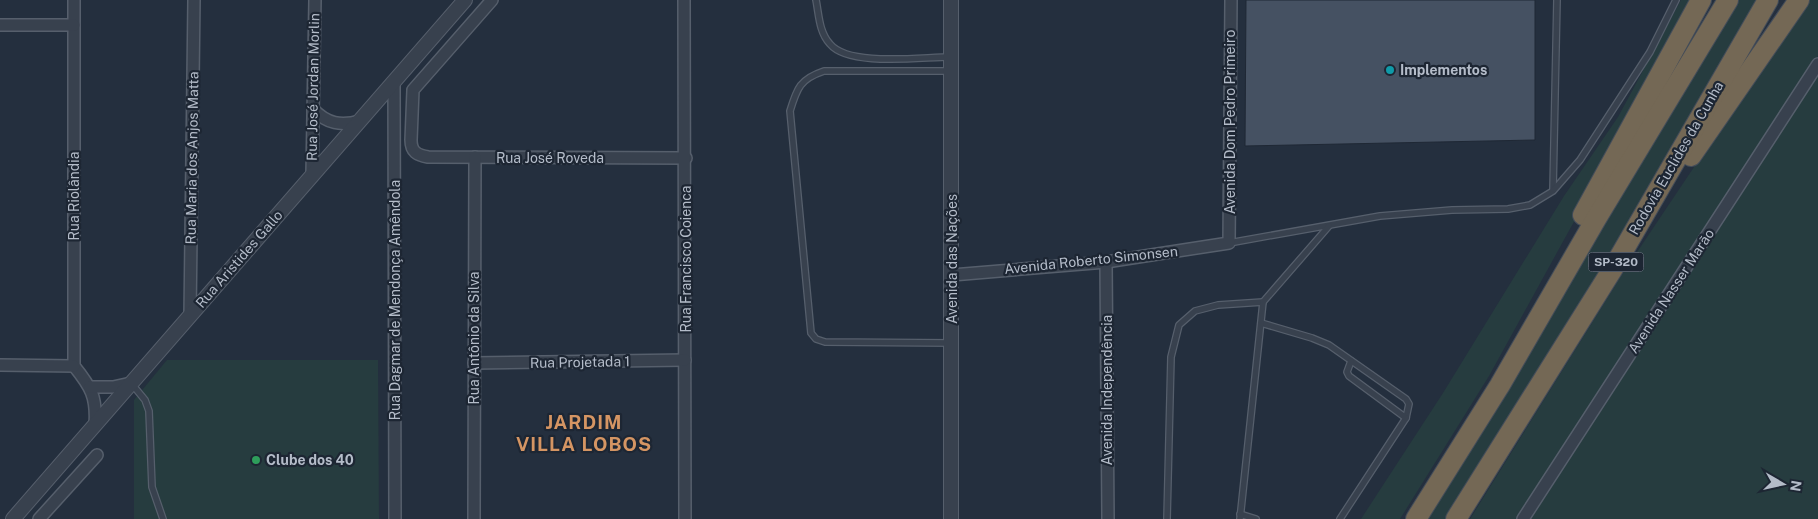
<svg xmlns="http://www.w3.org/2000/svg" width="1818" height="519" font-family="'Public Sans',sans-serif">
<style>
.green{fill:#263c3f}
.building{fill:#455162;stroke:#1f2835}
.lines{fill:none;stroke-linecap:round;stroke-linejoin:round}
.service-casing{stroke:#565f6c;stroke-width:8}
.minor-casing{stroke:#565f6c;stroke-width:14}
.tertiary-casing{stroke:#565f6c;stroke-width:16}
.motorway-casing{stroke:#434c59;stroke-width:22}
.service{stroke:#38414e;stroke-width:5.5}
.minor{stroke:#38414e;stroke-width:11}
.tertiary{stroke:#38414e;stroke-width:14}
.motorway{stroke:#746855;stroke-width:20}
.culture-dot{fill:#0f9aa8;stroke:#1d2633;stroke-width:2}
.leisure-dot{fill:#2e9e5b;stroke:#1d2633;stroke-width:2}
.labels{text-anchor:middle;dominant-baseline:central;stroke-width:4.5;stroke-linejoin:round;paint-order:stroke}
.shield{fill:#1d2633;stroke:#878f9c;stroke-width:1}
.shield-label{font-size:12px;font-weight:bold;fill:#b4bcc9}
.poi-label{font-size:14px;font-weight:bold;fill:#b4bcc9;stroke:#1d2633;text-anchor:start}
.street-label{font-size:14px;fill:#b4bcc9;stroke:#1d2633}
.district-label{font-size:19px;font-weight:bold;letter-spacing:1px;fill:#d59563;stroke:#1d2633}
</style>
<rect width="100%" height="100%" fill="#242f3e"/>
<g class="green">
<polygon points="1681,0 1696,0 1489,376 1400,519 1361,519 1443,393 1564,196 1618,117"/>
<polygon points="1735,0 1762,0 1606,268 1449,519 1425,519"/>
<polygon points="1806,0 1818,0 1818,56 1516,519 1470,519 1621,276"/>
<polygon points="1818,74 1818,519 1531,519 1787,124"/>
<polygon points="167,360 378,360 379,519 134,519 134,400"/>
</g>
<polygon class="building" points="1246,0 1535,0 1535,140 1245,146"/>
<g class="lines">
<defs>
<g id="service">
<path d="M 816,0 C 819,15 819,32 830,44 C 849,67 921,57 950,57"/>
<path d="M 951,71 L 824,71 C 800,79 797,88 790,111 L 811,333 L 816,339 L 825,342 L 952,343"/>
<polyline points="1553,190 1557,0"/>
<polyline points="1229,243 1380,216 1452,210 1508,209 1530,205 1553,191 1580,160 1650,52 1676,0"/>
<polyline points="1261,323 1312,338 1329,345 1406,399 1409,404 1406,418 1340,519"/>
<polyline points="1351,361 1347,372 1349,376 1406,418"/>
<polyline points="131,383 145,400 149,411 152,487 163,519"/>
<polyline points="1240,514 1256,519"/>
<polyline points="1167,519 1171,357 1179,325 1195,311 1218,305 1263,302"/>
<polyline points="1240,519 1263,302 1329,226"/>
</g>
<g id="minor">
<path d="M 74,0 L 74,366 C 91,387 97,397 95,425"/>
<path d="M 492,0 L 413,90 L 411,140 C 411,152 417,155 428,157 L 686,158"/>
<polyline points="684,0 685,519"/>
<polyline points="0,25 74,25"/>
<polyline points="394,81 395,519"/>
<path d="M 313,109 C 327,124 341,126 360,121"/>
<polyline points="312,174 315,0"/>
<polyline points="1106,262 1108,519"/>
<polyline points="952,275 1106,262 1229,243 1231,0"/>
<polyline points="190,316 194,0"/>
<polyline points="474,363 685,360"/>
<polyline points="0,365 74,366"/>
<polyline points="90,387 113,387 131,383"/>
<polyline points="39,519 97,455"/>
<polyline points="474,519 475,157"/>
<polyline points="1523,519 1818,64"/>
</g>
<g id="tertiary">
<polyline points="951,0 951,519"/>
<polyline points="13,519 465,0"/>
</g>
<g id="motorway">
<polyline points="1691,156 1799,0"/>
<polyline points="1583,215 1701,0"/>
<polyline points="1416,519 1500,385 1596,219 1728,0"/>
<polyline points="1456,519 1612,270 1768,0"/>
</g>
</defs>
<use href="#service" class="service-casing"/>
<use href="#minor" class="minor-casing"/>
<use href="#tertiary" class="tertiary-casing"/>
<use href="#motorway" class="motorway-casing"/>
<use href="#service" class="service"/>
<use href="#minor" class="minor"/>
<use href="#tertiary" class="tertiary"/>
<use href="#motorway" class="motorway"/>
</g>
<circle class="culture-dot" cx="1390" cy="70" r="5"/>
<circle class="leisure-dot" cx="256" cy="460" r="5"/>
<g class="labels">
<rect class="shield" x="1588.5" y="252.5" width="55" height="19" rx="4"/>
<g class="shield-label">
<text x="1616" y="262">SP-320</text>
</g>
<g class="poi-label">
<text x="1400" y="70">Implementos</text>
<text x="266" y="460">Clube dos 40</text>
</g>
<g class="street-label">
<text transform="translate(313 87) rotate(-89)">Rua José Jordan Morlin</text>
<text transform="translate(1230 122) rotate(-90)">Avenida Dom Pedro Primeiro</text>
<text transform="translate(192 158) rotate(-89)">Rua Maria dos Anjos Matta</text>
<text x="550" y="158">Rua José Roveda</text>
<text transform="translate(1676 158) rotate(-60)">Rodovia Euclides da Cunha</text>
<text transform="translate(74 196) rotate(-90)">Rua Riolândia</text>
<text transform="translate(239 259) rotate(-49)">Rua Aristides Gallo</text>
<text transform="translate(686 259) rotate(-90)">Rua Francisco Coienca</text>
<text transform="translate(952 259) rotate(-90)">Avenida das Nações</text>
<text transform="translate(1091 260) rotate(-6)">Avenida Roberto Simonsen</text>
<text transform="translate(1671 291) rotate(-57)">Avenida Nasser Marão</text>
<text transform="translate(395 300) rotate(-90)">Rua Dagmar de Mendonça Amêndola</text>
<text transform="translate(474 338) rotate(-90)">Rua Antônio da Silva</text>
<text transform="translate(580 362) rotate(-1)">Rua Projetada 1</text>
<text transform="translate(1107 390) rotate(-90)">Avenida Independência</text>
</g>
<g class="district-label">
<text x="584" y="422">JARDIM<tspan x="584" dy="22">VILLA LOBOS</tspan></text>
</g>
</g>
<g transform="translate(1783 484) rotate(99)" stroke="#1d2633" stroke-width="4" paint-order="stroke">
<path d="M0-4L9 19L0 12L-9 19Z" fill="#b4bcc9"/>
<text y="-8" font-size="14" font-weight="bold" text-anchor="middle" fill="#b4bcc9">N</text>
</g>
</svg>
